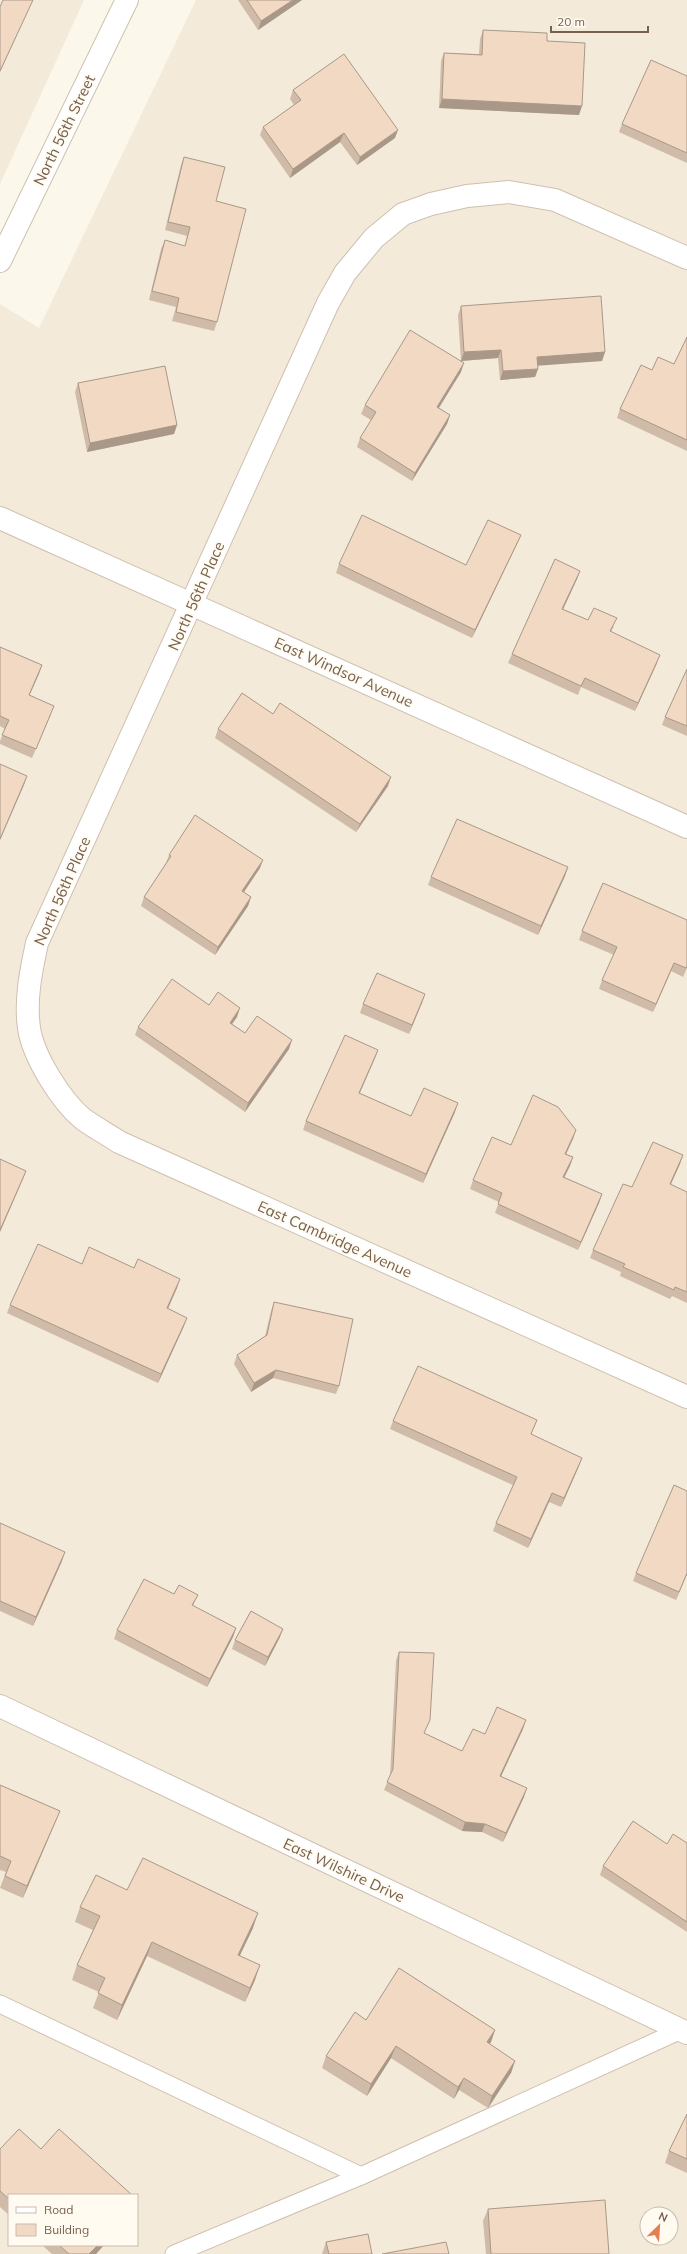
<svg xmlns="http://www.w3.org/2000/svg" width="687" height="2254" font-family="Mulish,sans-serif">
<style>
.residential{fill:#f4ead9;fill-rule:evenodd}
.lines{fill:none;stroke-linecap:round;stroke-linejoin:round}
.service-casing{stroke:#cfc0b0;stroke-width:19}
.minor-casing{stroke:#cfc0b0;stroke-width:24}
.tertiary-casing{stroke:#cfc0b0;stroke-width:24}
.service{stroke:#fff;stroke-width:17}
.minor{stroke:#fff;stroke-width:22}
.tertiary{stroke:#fff;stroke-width:22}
.wall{fill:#cfbba8}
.shaded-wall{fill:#a99888}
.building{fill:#f1d9c3;stroke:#a99888}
.labels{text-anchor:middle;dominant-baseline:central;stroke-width:3.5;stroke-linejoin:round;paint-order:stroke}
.street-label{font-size:15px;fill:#77604e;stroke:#fffbf1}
</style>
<rect width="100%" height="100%" fill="#fcf7eb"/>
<g class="residential">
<polygon points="0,0 84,0 0,184"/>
<path d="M 196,0 L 687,0 L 687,2254 L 0,2254 L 0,304 L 39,328 ZM 9,2195 L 137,2195 L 137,2245 L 9,2245 ZM 647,2214 L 671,2214 L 671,2238 L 647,2238 Z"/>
</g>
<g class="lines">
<defs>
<g id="service">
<polyline points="0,2004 361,2176"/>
<polyline points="174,2254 361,2176 681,2030"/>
</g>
<g id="minor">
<path d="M 687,258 L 555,200 L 509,192 L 467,196 L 431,204 L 403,214 L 374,238 L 345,273 L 328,303 L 37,943 C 31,971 25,999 29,1028 C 33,1056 61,1101 83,1119 C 94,1127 107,1134 119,1142 L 687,1397"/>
<polyline points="0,518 687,827"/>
<polyline points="0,1706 687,2033"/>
</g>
<polyline id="tertiary" points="0,261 127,0"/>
</defs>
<use href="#service" class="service-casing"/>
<use href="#minor" class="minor-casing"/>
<use href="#tertiary" class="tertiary-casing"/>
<use href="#service" class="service"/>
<use href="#minor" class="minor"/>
<use href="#tertiary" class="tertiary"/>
</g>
<g class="wall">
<polygon points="238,0 302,0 258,30"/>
<polygon points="483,30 547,41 579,115 439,108 441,61 444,53 479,54 480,39"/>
<polygon points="687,76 687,163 619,132 622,124"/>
<polygon points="293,90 395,138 357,165 340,142 290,178 260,135 263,127 294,105 290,99"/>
<polygon points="184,157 216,201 217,322 214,331 172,321 176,307 149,300 161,249 165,240 185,246 187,236 165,230 181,165"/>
<polygon points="461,306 605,352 602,361 538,365 538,369 535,377 500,380 498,358 461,361 458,315"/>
<polygon points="687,337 687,451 617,418 620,409 652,370 674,364"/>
<polygon points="461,372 438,408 450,415 447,424 412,481 357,447 360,438 371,420 361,414 365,405"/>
<polygon points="78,383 177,425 174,434 87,452 75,392"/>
<polygon points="521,535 517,544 472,638 336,573 339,564 466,565"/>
<polygon points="580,571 577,579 563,609 588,620 614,626 611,632 657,663 635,711 581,687 578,695 508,663 512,654"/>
<polygon points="0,647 42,665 29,695 51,714 32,758 0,744 0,741 5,729 0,726"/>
<polygon points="687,669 687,736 662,725 665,717"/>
<polygon points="273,714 388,786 356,832 215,738 218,729"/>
<polygon points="169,855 260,868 244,892 251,897 248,906 215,955 141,906 144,897 166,863"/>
<polygon points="568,867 565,876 538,935 428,885 431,877"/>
<polygon points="603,883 687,968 683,977 671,971 653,1012 599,989 602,980 614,955 579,940 582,931"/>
<polygon points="425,994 409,1034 360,1013 363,1004"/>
<polygon points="209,1005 237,1017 232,1024 245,1033 289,1049 245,1112 135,1035 138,1027"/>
<polygon points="378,1050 375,1058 359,1093 411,1116 455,1112 423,1183 303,1130 306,1121"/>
<polygon points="576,1130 566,1154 573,1157 564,1177 602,1194 599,1203 578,1250 495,1213 499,1202 470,1189 473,1180 511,1145"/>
<polygon points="680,1164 670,1185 687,1192 687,1303 672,1296 670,1299 620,1276 621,1272 590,1258 593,1250 632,1187"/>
<polygon points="82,1264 177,1288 168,1309 184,1326 158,1383 7,1313 10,1305"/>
<polygon points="274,1302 339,1386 336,1394 273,1378 251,1392 234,1364 237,1355 265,1336 271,1311"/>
<polygon points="537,1420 531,1435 579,1466 561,1507 549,1502 528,1548 493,1531 496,1523 513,1485 390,1429 393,1421"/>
<polygon points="687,1491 687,1576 686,1576 676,1600 633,1581 636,1573"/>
<polygon points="0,1523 62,1561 33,1626 0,1611"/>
<polygon points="174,1594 198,1595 193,1606 236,1628 233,1637 207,1687 114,1639 117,1630"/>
<polygon points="280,1637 265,1666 232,1649 235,1640"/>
<polygon points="399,1652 425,1734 462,1751 485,1734 523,1729 501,1776 524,1797 503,1842 482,1832 462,1831 384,1790 390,1776 396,1660"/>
<polygon points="0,1785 60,1811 55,1823 23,1898 0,1888 6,1872 0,1870"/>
<polygon points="687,1843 687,1932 600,1875 603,1866 667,1844"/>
<polygon points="127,1890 253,1928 239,1956 255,1980 245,2002 147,1956 117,2020 93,2008 99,1992 72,1980 77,1965 93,1930 75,1922 80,1907"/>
<polygon points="366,2020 495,2030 491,2042 489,2044 515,2061 511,2073 488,2108 459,2090 454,2099 391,2058 367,2096 322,2068 326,2056"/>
<polygon points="687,2114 687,2173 665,2163 669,2151"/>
<polygon points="0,2149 41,2149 9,2195 9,2215 0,2207"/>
<polygon points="488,2209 609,2254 486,2254 483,2221"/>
<polygon points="326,2242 372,2254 322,2254"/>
<polygon points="42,2245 104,2245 96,2254 52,2254"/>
</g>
<g class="shaded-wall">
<polygon points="33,0 0,72 0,71"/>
<polygon points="293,0 302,0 258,30 261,21"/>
<polygon points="442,99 582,106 579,115 439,108"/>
<polygon points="398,130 395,138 357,165 360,157"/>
<polygon points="344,133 340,142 290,178 293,169"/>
<polygon points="501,350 498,358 461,361 464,352"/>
<polygon points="605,352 602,361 534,366 537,357"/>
<polygon points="464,363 461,372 434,416 437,407"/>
<polygon points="538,369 535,377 500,380 503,371"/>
<polygon points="450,415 447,424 412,481 415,473"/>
<polygon points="177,425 174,434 87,452 90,443"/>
<polygon points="521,535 517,544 472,638 475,630"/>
<polygon points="580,571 577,579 559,618 562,609"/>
<polygon points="660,655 657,663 635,711 638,703"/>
<polygon points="42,665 39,674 26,703 29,695"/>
<polygon points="27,776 24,785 0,840 0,839"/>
<polygon points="391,777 388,786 356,832 360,824"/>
<polygon points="263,860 260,868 239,899 242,891"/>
<polygon points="568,867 565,876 538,935 541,926"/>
<polygon points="251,897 248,906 215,955 218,947"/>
<polygon points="674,963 671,971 653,1012 656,1004"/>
<polygon points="425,994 422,1003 409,1034 412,1025"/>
<polygon points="240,1008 237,1017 227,1031 230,1023"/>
<polygon points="292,1040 289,1049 245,1112 248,1103"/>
<polygon points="378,1050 375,1058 356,1102 359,1093"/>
<polygon points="458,1103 455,1112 423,1183 426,1174"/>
<polygon points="576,1130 573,1139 562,1163 565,1154"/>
<polygon points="683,1155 680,1164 667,1193 670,1184"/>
<polygon points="573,1157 570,1166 560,1186 563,1177"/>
<polygon points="26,1171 23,1179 0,1232 0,1230"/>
<polygon points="602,1194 599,1203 578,1250 581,1242"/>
<polygon points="180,1279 177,1288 164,1317 167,1308"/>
<polygon points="187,1318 184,1326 158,1383 161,1374"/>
<polygon points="276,1370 273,1378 251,1392 254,1383"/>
<polygon points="582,1458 579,1466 561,1507 564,1498"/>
<polygon points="552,1493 549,1502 528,1548 531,1539"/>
<polygon points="65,1552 62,1561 33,1626 36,1617"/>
<polygon points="687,1573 687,1574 676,1600 679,1592"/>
<polygon points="236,1628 233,1637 207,1687 210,1679"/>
<polygon points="283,1629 280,1637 265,1666 268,1657"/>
<polygon points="526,1720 523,1729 497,1785 500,1776"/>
<polygon points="527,1788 524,1797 503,1842 506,1833"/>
<polygon points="60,1811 55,1823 23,1898 27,1886"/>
<polygon points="465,1822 485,1824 482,1832 462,1831"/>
<polygon points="258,1913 253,1928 233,1970 238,1955"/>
<polygon points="152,1942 147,1956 117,2020 122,2005"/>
<polygon points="260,1965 255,1980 245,2002 250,1988"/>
<polygon points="495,2030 491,2042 482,2054 487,2042"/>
<polygon points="396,2046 391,2058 367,2096 371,2084"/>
<polygon points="515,2061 511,2073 488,2108 492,2096"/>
<polygon points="464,2078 459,2090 454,2099 458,2087"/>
<polygon points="98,2245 104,2245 96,2254 89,2254"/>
</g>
<g class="building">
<polygon points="3,0 33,0 0,71 0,7"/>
<polygon points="247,0 293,0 261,21"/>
<polygon points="483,30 547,33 547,41 585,43 582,106 442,99 444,53 482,55"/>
<polygon points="344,54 398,130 360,157 344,133 293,169 263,127 301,100 293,90"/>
<polygon points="651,60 687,76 687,153 622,124"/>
<polygon points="184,157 225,167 216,201 246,209 217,322 176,312 179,298 152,291 165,240 185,246 190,227 168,222"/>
<polygon points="601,296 605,352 537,357 538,369 503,371 501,350 464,352 461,306"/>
<polygon points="410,330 464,363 437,407 450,415 415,473 360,438 376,412 365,405"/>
<polygon points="687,337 687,440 620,409 641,365 652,370 658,357 674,364"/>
<polygon points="165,366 177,425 90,443 78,383"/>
<polygon points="362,515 466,565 488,520 521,535 475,630 339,564"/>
<polygon points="555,559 580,571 562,609 588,620 594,608 617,618 610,631 660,655 638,703 585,678 581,686 512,654"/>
<polygon points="0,647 42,665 29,695 54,706 36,749 2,735 9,720 0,716"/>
<polygon points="687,669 687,726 665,717"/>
<polygon points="242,693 273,714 280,703 391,777 360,824 218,729"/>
<polygon points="0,764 27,776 0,839"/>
<polygon points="195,815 263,860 242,891 251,897 218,947 144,897 171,856 169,855"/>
<polygon points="457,819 568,867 541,926 431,877"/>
<polygon points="603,883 687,920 687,966 686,968 674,963 656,1004 602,980 617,947 582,931"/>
<polygon points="377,973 425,994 412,1025 363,1004"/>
<polygon points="172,979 209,1005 218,992 240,1008 230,1023 245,1033 257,1016 292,1040 248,1103 138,1027"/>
<polygon points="345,1035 378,1050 359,1093 411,1116 424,1088 458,1103 426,1174 306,1121"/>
<polygon points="533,1095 558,1107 576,1130 565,1154 573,1157 563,1177 602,1194 581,1242 498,1204 502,1193 473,1180 492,1137 511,1145"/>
<polygon points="653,1142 683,1155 670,1184 687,1192 687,1292 675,1287 674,1290 623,1267 625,1264 593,1250 623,1184 632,1187"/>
<polygon points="0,1159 26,1171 0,1230"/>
<polygon points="38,1244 82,1264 89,1247 134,1268 138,1259 180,1279 167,1308 187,1318 161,1374 10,1305"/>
<polygon points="274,1302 353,1319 339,1386 276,1370 254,1383 237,1355 267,1335"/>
<polygon points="418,1366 537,1420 531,1434 582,1458 564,1498 552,1493 531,1539 496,1523 517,1477 393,1421"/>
<polygon points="674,1485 687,1491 687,1573 679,1592 636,1573"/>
<polygon points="0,1523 65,1552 36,1617 0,1601"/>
<polygon points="144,1579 174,1594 179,1585 198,1595 192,1605 236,1628 210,1679 117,1630"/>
<polygon points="251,1611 283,1629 268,1657 235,1640"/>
<polygon points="399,1652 434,1653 430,1720 424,1733 462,1751 473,1729 485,1734 497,1707 526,1720 500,1776 527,1788 506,1833 485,1824 465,1822 387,1782 393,1769"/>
<polygon points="0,1785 60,1811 27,1886 5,1876 11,1861 0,1856"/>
<polygon points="633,1821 667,1844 673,1834 687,1843 687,1922 603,1866"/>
<polygon points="143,1858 258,1913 238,1955 260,1965 250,1988 152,1942 122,2005 98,1993 105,1978 77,1965 100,1916 80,1907 96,1875 127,1890"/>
<polygon points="399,1968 495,2030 487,2042 515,2061 492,2096 464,2078 458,2087 396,2046 371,2084 326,2056 355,2012 366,2020"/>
<polygon points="687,2114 687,2159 669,2151"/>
<polygon points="19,2129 41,2149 59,2129 132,2195 9,2195 9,2199 0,2191 0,2149"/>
<polygon points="605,2200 609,2254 491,2254 488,2209"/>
<polygon points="368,2234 372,2254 329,2254 326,2242"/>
<polygon points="446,2242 449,2254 382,2254"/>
<polygon points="59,2245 98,2245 89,2254 69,2254"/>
</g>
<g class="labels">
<g class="street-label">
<text transform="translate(64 130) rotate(-64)">North 56th Street</text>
<text transform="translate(196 596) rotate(-66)">North 56th Place</text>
<text transform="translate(344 672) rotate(24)">East Windsor Avenue</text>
<text transform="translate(62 891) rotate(-66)">North 56th Place</text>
<text transform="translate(335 1239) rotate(24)">East Cambridge Avenue</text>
<text transform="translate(344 1870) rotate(25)">East Wilshire Drive</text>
</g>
</g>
<rect x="8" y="2194" width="130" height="52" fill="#fffbf1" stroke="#c9bdb0"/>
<rect x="16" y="2207" width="20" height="6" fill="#ffffff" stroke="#c9bdb0"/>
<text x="44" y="2214" font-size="12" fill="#77604e">Road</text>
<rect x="16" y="2224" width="20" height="12" fill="#f1d9c3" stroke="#c9bdb0"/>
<text x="44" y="2234" font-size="12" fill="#77604e">Building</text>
<g transform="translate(659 2226) rotate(25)"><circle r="19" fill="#fffbf1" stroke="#c9bdb0"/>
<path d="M0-3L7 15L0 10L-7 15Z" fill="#e28054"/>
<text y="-6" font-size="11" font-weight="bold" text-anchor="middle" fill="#77604e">N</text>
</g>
<path d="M551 26v6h97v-6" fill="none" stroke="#77604e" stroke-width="2"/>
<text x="557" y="26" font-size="12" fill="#77604e" stroke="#fffbf1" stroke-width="3" paint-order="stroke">20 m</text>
</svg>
